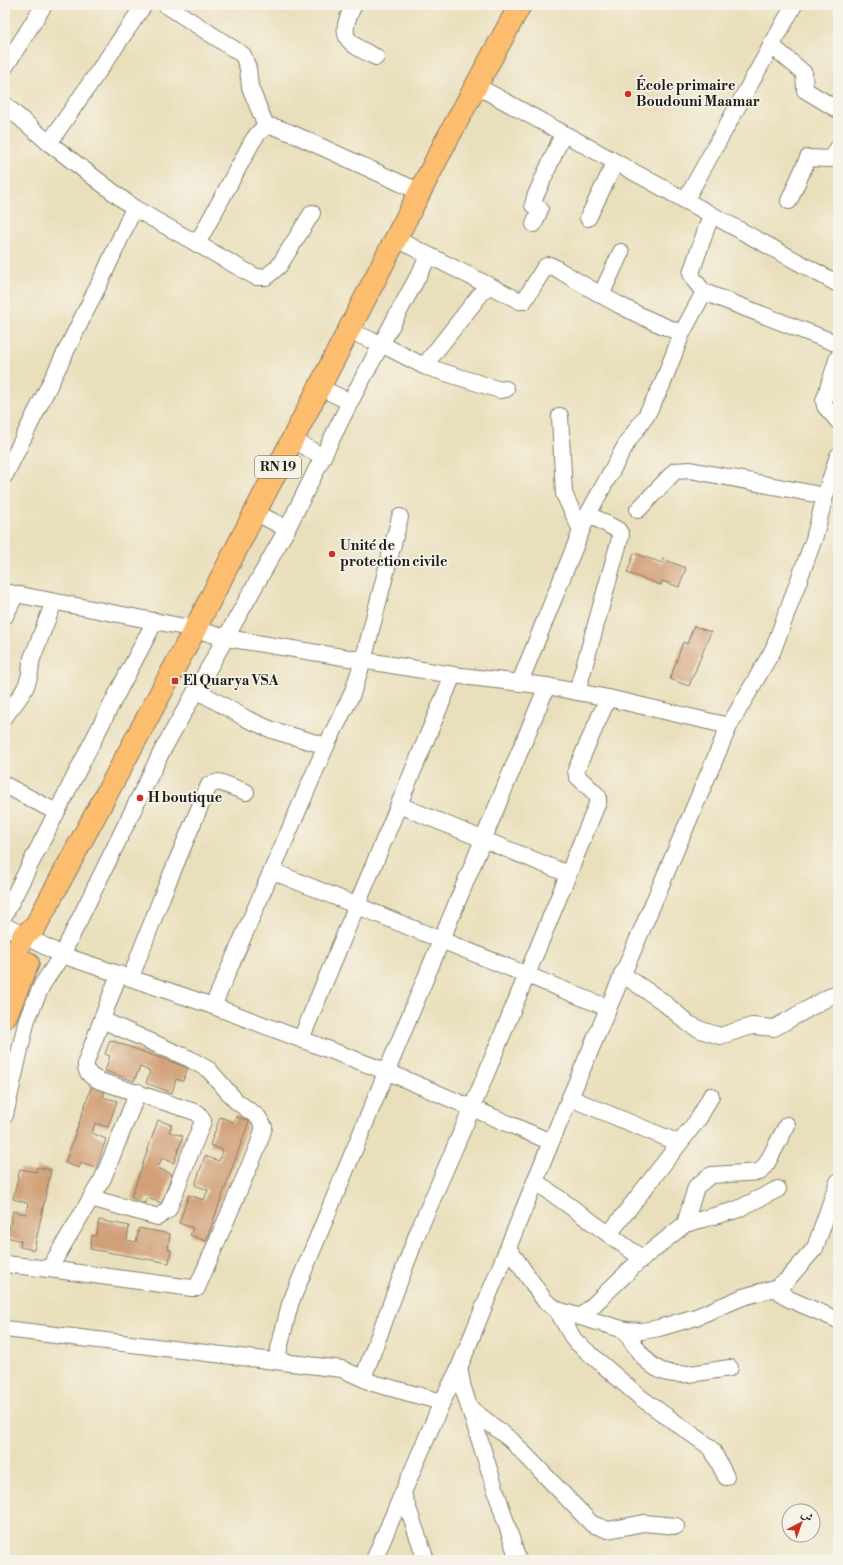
<svg xmlns="http://www.w3.org/2000/svg" width="843" height="1565" font-family="'Libre Bodoni',Amiri,serif">
<style>
.building{fill:#d1a078}
.lines{fill:none;stroke-linecap:round;stroke-linejoin:round}
.minor-casing{stroke:#837e6c;stroke-width:18}
.highway-casing{stroke:#837e6c;stroke-width:24}
.minor{stroke:#fff;stroke-width:16}
.highway{stroke:#fcbd6e;stroke-width:22}
.poi-dot{fill:#c8321e;stroke:#f7f3e8;stroke-width:1.5}
.labels{text-anchor:middle;dominant-baseline:central;stroke-width:3.5;stroke-linejoin:round;paint-order:stroke}
.shield{fill:#f7f3e8;stroke:#5e5c59;stroke-width:1}
.shield-label{font-size:13px;font-weight:bold;fill:#1c1c1c}
.poi-label{font-size:14px;font-weight:bold;fill:#1c1c1c;stroke:#f7f3e8;text-anchor:start}
</style>
<rect width="100%" height="100%" fill="#f7f3e8"/>
<filter id="ink" filterUnits="userSpaceOnUse"><feTurbulence type="fractalNoise" baseFrequency=".025" numOctaves="2"/><feDisplacementMap in="SourceGraphic" scale="8" xChannelSelector="R" yChannelSelector="G"/><feConvolveMatrix kernelMatrix="1 2 1 2 8 2 1 2 1" color-interpolation-filters="sRGB"/></filter>
<filter id="wash" filterUnits="userSpaceOnUse"><feTurbulence type="fractalNoise" baseFrequency=".012" numOctaves="4" result="noise"/><feDisplacementMap in="SourceGraphic" scale="16" xChannelSelector="R" yChannelSelector="G"/><feGaussianBlur stdDeviation="0.9" result="paint"/><feColorMatrix in="noise" values="0 0 0 0 0 0 0 0 0 0 0 0 0 0 0 0 0 1.4 0 .05"/><feComposite in="paint" operator="in"/></filter>
<g filter="url(#wash)">
<rect width="100%" height="100%" fill="#eadfbc"/>
<g id="blocks">
<g class="building">
<polygon points="634,553 662,563 663,559 686,568 679,587 662,581 661,585 627,573"/>
<polygon points="694,626 711,632 689,686 670,679 683,642 687,644"/>
<polygon points="110,1040 188,1068 183,1081 176,1079 172,1093 146,1083 150,1071 140,1067 134,1081 105,1071 110,1056 105,1054"/>
<polygon points="92,1085 105,1090 103,1097 117,1101 108,1127 95,1123 92,1133 106,1139 96,1168 81,1163 79,1168 65,1163"/>
<polygon points="236,1116 249,1121 206,1241 190,1235 193,1228 179,1223 189,1195 204,1200 208,1190 195,1185 205,1156 219,1161 223,1150 210,1145 220,1117 234,1122"/>
<polygon points="158,1120 172,1125 169,1132 183,1136 174,1163 162,1158 158,1168 172,1174 162,1203 147,1198 145,1203 131,1198"/>
<polygon points="37,1167 51,1170 34,1250 20,1247 21,1241 7,1237 13,1211 26,1214 28,1203 13,1199 20,1169 36,1172"/>
<polygon points="99,1220 129,1226 127,1240 136,1242 139,1228 170,1234 168,1249 171,1250 169,1263 90,1249 92,1235 96,1236"/>
</g>
</g>
</g>
<g filter="url(#ink)">
<use href="#blocks" fill-opacity="0" stroke="#837e6c" stroke-width="1"/>
<g class="lines">
<defs>
<g id="minor">
<polyline points="166,5 243,55 248,68 250,87 266,126"/>
<path d="M 354,5 C 337,37 346,43 376,57"/>
<polyline points="771,45 804,73 805,90 838,110"/>
<polyline points="5,67 44,5"/>
<polyline points="475,85 838,284"/>
<polyline points="5,105 49,143 134,208 256,277 266,277 279,266 312,213"/>
<polyline points="49,143 144,5"/>
<polyline points="685,201 794,5"/>
<polyline points="789,201 808,158 830,159 838,148"/>
<polyline points="711,215 691,273 694,280 704,292 838,344"/>
<polyline points="588,218 615,163"/>
<polyline points="534,224 540,209 533,205 535,197 563,134"/>
<path d="M 396,239 L 520,301 L 524,301 L 545,267 L 549,265 L 552,266 C 594,291 636,317 682,333 L 704,292"/>
<path d="M 197,244 L 252,142 C 265,121 270,125 291,133 L 420,192"/>
<polyline points="601,295 621,252"/>
<polyline points="349,331 381,344 424,366 487,286"/>
<polyline points="838,357 824,401 825,406 838,421"/>
<polyline points="424,366 500,390 506,389"/>
<polyline points="319,387 350,402"/>
<polyline points="560,416 564,494 581,530"/>
<polyline points="292,439 323,457"/>
<polyline points="5,475 104,274 134,208"/>
<polyline points="638,510 675,471 690,470 825,496"/>
<polyline points="255,512 287,529"/>
<polyline points="5,592 195,629 226,638 453,675 547,686 608,698 729,726 773,650 814,539 825,496 838,456"/>
<polyline points="5,616 16,594"/>
<polyline points="520,682 588,514 628,441 646,416 662,385 682,333"/>
<polyline points="196,690 247,719 272,730 326,746 213,1006"/>
<polyline points="577,692 621,535 618,530 588,514"/>
<path d="M 5,716 C 20,697 31,686 31,661 L 54,602"/>
<polyline points="326,746 352,694 363,661 400,517"/>
<polyline points="5,785 56,812"/>
<polyline points="399,805 568,874"/>
<polyline points="272,871 608,1008"/>
<polyline points="5,914 109,709 155,621"/>
<polyline points="5,926 62,955 213,1006 388,1072 551,1142"/>
<polyline points="622,974 662,1001 689,1024 701,1030 720,1036 752,1026 774,1028 838,992"/>
<polyline points="131,977 163,894 209,785 219,782 246,792"/>
<polyline points="301,1039 453,675"/>
<polyline points="570,1098 679,1143"/>
<polyline points="5,1115 27,1019 42,985 62,955 162,751 287,529 350,402 429,256"/>
<polyline points="535,1181 643,1259"/>
<path d="M 91,1198 L 158,1217 L 168,1210 L 203,1121 L 198,1113 L 100,1081 C 91,1077 85,1073 86,1062 L 119,974"/>
<polyline points="685,1224 696,1187 708,1177 712,1175 760,1172 767,1163 787,1125"/>
<polyline points="609,1234 699,1118 711,1096"/>
<polyline points="508,1248 545,1301 557,1310 625,1330 642,1331 659,1328 696,1317 743,1297 775,1288 786,1281 815,1248 838,1182"/>
<polyline points="5,1264 49,1269 103,1178 138,1092"/>
<polyline points="49,1269 192,1288 197,1288 258,1146 264,1127 258,1117 236,1101 209,1070 190,1059 102,1020"/>
<polyline points="775,1288 789,1299 838,1320"/>
<polyline points="557,1310 574,1340 641,1398 707,1445 713,1451 726,1477"/>
<polyline points="581,1317 638,1262 685,1224 736,1210 778,1189"/>
<polyline points="5,1329 333,1368 342,1369 373,1383 442,1402"/>
<path d="M 625,1330 C 657,1386 673,1376 730,1368"/>
<polyline points="276,1361 290,1304 547,686"/>
<polyline points="363,1378 418,1232 472,1108 598,802 598,796 577,776 576,770 608,698"/>
<polyline points="470,1408 511,1440 592,1524 608,1530 644,1523 676,1526"/>
<polyline points="403,1494 426,1560"/>
<polyline points="374,1560 442,1402 459,1368"/>
<polyline points="518,1560 463,1388 459,1368 551,1142 729,726"/>
</g>
<g id="highway">
<polyline points="5,979 23,936 35,927 195,629 445,143 520,5"/>
<polyline points="5,1017 28,963"/>
</g>
</defs>
<use href="#minor" class="minor-casing"/>
<use href="#highway" class="highway-casing"/>
<use href="#minor" class="minor"/>
<use href="#highway" class="highway"/>
</g>
</g>
<g class="poi-dot">
<circle cx="628" cy="94" r="4"/>
<circle cx="332" cy="554" r="4"/>
<rect x="171" y="677" width="8" height="8" rx="2"/>
<circle cx="140" cy="798" r="4"/>
</g>
<g class="labels">
<rect class="shield" x="255" y="456" width="46" height="22" rx="3"/>
<g class="shield-label">
<text x="278" y="467">RN 19</text>
</g>
<g class="poi-label">
<text x="636" y="86">École primaire<tspan x="636" dy="16">Boudouni Maamar</tspan></text>
<text x="340" y="546">Unité de<tspan x="340" dy="16">protection civile</tspan></text>
<text x="183" y="681">El Quarya VSA</text>
<text x="148" y="798">H boutique</text>
</g>
</g>
<rect width="843" height="1565" fill="none" stroke="#f7f3e8" stroke-width="20"/>
<g transform="translate(801 1523) rotate(41)"><circle r="19" fill="#f7f3e8" stroke="#9f9d96"/>
<path d="M0-3L7 15L0 10L-7 15Z" fill="#c8321e"/>
<text y="-6" font-size="11" font-weight="bold" text-anchor="middle" fill="#1c1c1c">ش</text>
</g>
</svg>
